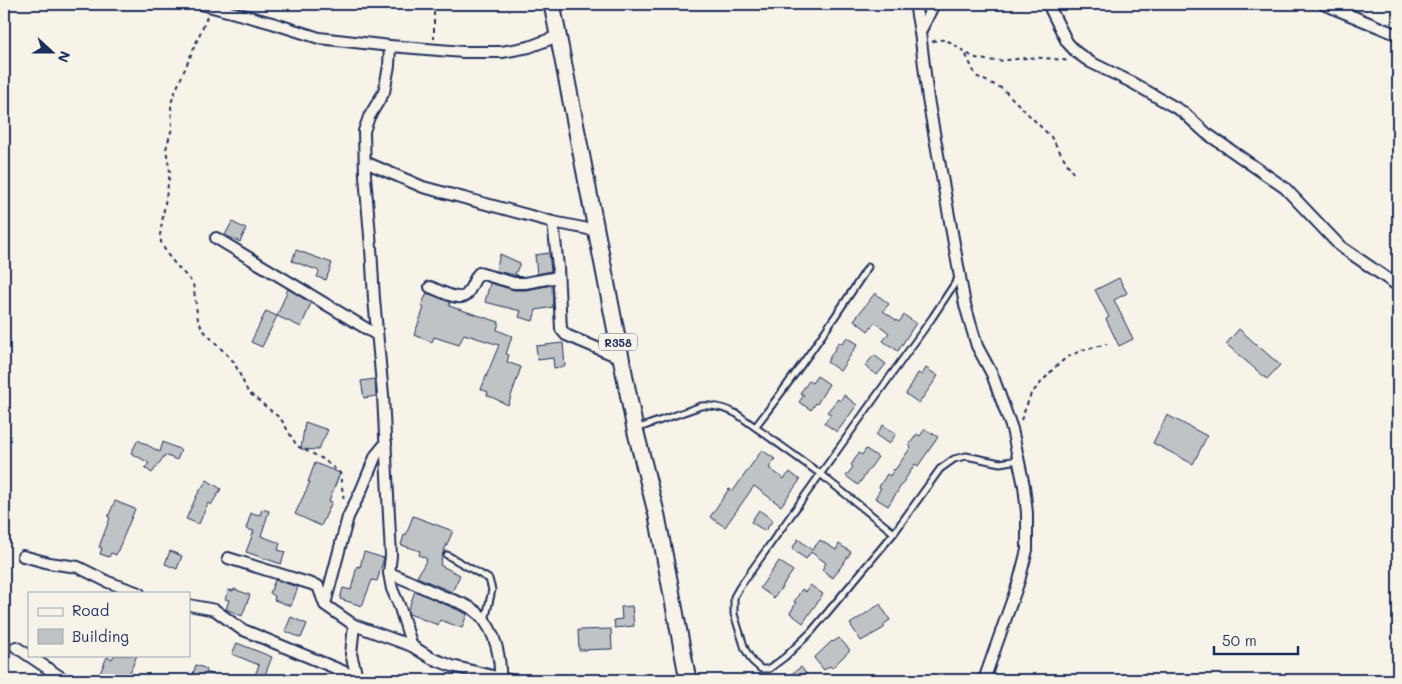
<svg xmlns="http://www.w3.org/2000/svg" width="1402" height="684" font-family="Mali,sans-serif">
<style>
.building{fill:#c0c3c5;stroke:#1b2f5e}
.lines{fill:none;stroke-linecap:round;stroke-linejoin:round}
.service-casing{stroke:#1b2f5e;stroke-width:9}
.minor-casing{stroke:#1b2f5e;stroke-width:14}
.primary-casing{stroke:#1b2f5e;stroke-width:19}
.path{stroke:#1b2f5e;stroke-width:2;stroke-dasharray:4 4;stroke-linecap:butt}
.service{stroke:#f7f3e8;stroke-width:5}
.minor{stroke:#f7f3e8;stroke-width:10}
.primary{stroke:#f7f3e8;stroke-width:15}
.labels{text-anchor:middle;dominant-baseline:central;stroke-width:4;stroke-linejoin:round;paint-order:stroke}
.shield{fill:#f7f3e8;stroke:#5d6a87;stroke-width:1}
.shield-label{font-size:11px;font-weight:bold;fill:#1b2f5e}
</style>
<rect width="100%" height="100%" fill="#f7f3e8"/>
<filter id="ink" filterUnits="userSpaceOnUse"><feTurbulence type="fractalNoise" baseFrequency=".02" numOctaves="2"/><feDisplacementMap in="SourceGraphic" scale="10" xChannelSelector="R" yChannelSelector="G"/><feConvolveMatrix kernelMatrix="1 2 1 2 8 2 1 2 1" color-interpolation-filters="sRGB"/></filter>
<g filter="url(#ink)">
<g class="building">
<polygon points="232,222 246,229 240,242 225,235"/>
<polygon points="296,250 332,263 326,280 317,277 319,272 317,270 292,261"/>
<polygon points="549,253 551,271 537,274 535,255"/>
<polygon points="500,254 520,263 515,274 519,276 496,271"/>
<polygon points="1119,278 1127,293 1114,300 1133,339 1119,346 1106,319 1109,317 1095,290"/>
<polygon points="490,283 514,290 526,290 552,285 553,307 536,310 533,321 519,317 521,311 485,302"/>
<polygon points="288,289 311,303 301,327 277,316"/>
<polygon points="427,293 450,302 449,306 499,322 497,330 512,336 506,354 509,355 507,362 521,367 508,405 487,395 488,392 481,389 499,345 464,334 459,345 434,337 432,342 414,335 424,308 421,306"/>
<polygon points="875,293 889,304 883,311 899,322 904,315 916,323 898,351 883,341 889,333 875,322 868,331 854,320"/>
<polygon points="266,311 277,316 262,347 251,342"/>
<polygon points="1239,329 1280,365 1267,379 1226,344"/>
<polygon points="847,337 858,344 840,371 827,362 839,342 842,344"/>
<polygon points="563,343 565,366 554,368 553,358 538,360 536,346"/>
<polygon points="874,355 886,364 877,375 865,366"/>
<polygon points="926,368 938,376 919,403 906,394 918,373 922,375"/>
<polygon points="817,376 829,384 817,404 816,403 811,410 799,402 804,395 800,393 809,381 812,383"/>
<polygon points="375,379 376,396 364,398 361,381"/>
<polygon points="844,395 857,405 837,432 824,423 831,414 827,412 838,399 840,401"/>
<polygon points="1167,415 1207,436 1193,464 1153,443"/>
<polygon points="305,422 328,430 318,450 301,449"/>
<polygon points="883,425 896,434 889,444 876,435"/>
<polygon points="925,429 938,437 918,466 915,464 888,506 875,498 881,488 879,487 887,474 890,476 894,469 895,470 911,447 909,445 917,434 920,436"/>
<polygon points="138,440 160,452 163,442 181,450 177,460 165,455 152,473 145,468 149,463 131,453"/>
<polygon points="866,449 878,457 858,485 846,476 853,467 851,465 859,453 862,455"/>
<polygon points="762,450 775,459 769,468 784,479 790,472 800,480 781,506 754,486 725,527 710,517 729,489 733,491"/>
<polygon points="315,463 340,473 329,501 332,502 321,526 295,514 310,482 308,482"/>
<polygon points="207,480 221,489 211,505 208,503 199,524 186,519 197,495"/>
<polygon points="115,501 135,509 116,555 111,553 109,557 100,554 102,548 99,547 110,518 108,517"/>
<polygon points="262,509 269,511 261,536 280,543 278,550 285,552 281,564 246,552 254,531 246,529 251,513 260,515"/>
<polygon points="759,510 773,520 765,531 751,522"/>
<polygon points="413,516 453,531 443,553 440,565 460,575 452,592 417,577 427,559 419,555 420,551 401,545 404,535 406,535"/>
<polygon points="798,539 812,550 820,540 836,550 839,544 851,552 833,578 822,570 826,563 811,552 806,559 792,549"/>
<polygon points="170,551 182,556 177,569 165,564"/>
<polygon points="364,552 384,558 377,581 372,580 362,606 340,599 343,588 351,590 357,566 360,567"/>
<polygon points="779,561 793,571 774,598 760,588"/>
<polygon points="275,580 298,587 291,606 274,600 275,596 270,593"/>
<polygon points="810,585 823,594 803,623 790,613 796,603 794,602 802,589 806,592"/>
<polygon points="234,589 250,595 242,616 226,609 229,600 225,599 229,590 233,591"/>
<polygon points="415,591 467,614 462,628 440,620 438,625 409,614 408,610"/>
<polygon points="880,604 890,620 884,624 884,628 861,641 850,624"/>
<polygon points="632,606 634,626 615,628 614,620 622,619 621,607"/>
<polygon points="291,617 307,624 301,638 285,631"/>
<polygon points="611,629 612,649 579,650 578,630"/>
<polygon points="839,638 850,650 832,668 830,666 824,670 814,658 832,641 833,642"/>
<polygon points="237,643 272,657 263,680 253,680 259,665 232,654"/>
<polygon points="114,655 137,655 127,680 115,675 114,679 100,673 107,657 112,659"/>
<polygon points="196,665 207,669 206,672 225,680 191,680"/>
<polygon points="801,667 811,680 783,680"/>
</g>
<g class="lines">
<defs>
<g id="service">
<polyline points="959,277 932,318 739,588 734,597 734,614 745,649 752,661 761,669 769,669 785,657 811,632 894,533 940,469 954,459 966,456 1000,463 1018,460"/>
<path d="M 755,427 C 796,375 832,322 868,267"/>
<path d="M 636,429 L 701,406 C 714,405 725,408 737,414 L 819,473 L 894,533"/>
<polyline points="447,555 489,579 492,590 485,621"/>
</g>
<g id="minor">
<polyline points="201,4 272,23 319,38 390,46 463,52 502,52 529,47 558,36"/>
<polyline points="915,4 920,32 928,99 965,305 977,346 992,374 1012,429 1024,486 1027,513 1027,550 1019,581 984,680"/>
<polyline points="1048,4 1067,42 1076,52 1090,62 1131,82 1183,112 1206,133 1285,188 1340,246 1398,286"/>
<polyline points="1323,4 1398,35"/>
<polyline points="920,32 934,4"/>
<polyline points="390,46 389,66 384,92 369,117 364,131 365,176 371,248 374,299 383,395 391,556 389,573 392,589 399,605 412,646"/>
<polyline points="365,162 423,187 553,222 598,231"/>
<polyline points="553,222 558,267 561,329 566,335 621,358"/>
<polyline points="216,238 377,335"/>
<path d="M 430,287 C 439,290 460,303 467,294 C 472,287 474,279 479,273 L 514,283 L 525,283 L 558,277"/>
<polyline points="23,556 49,563 78,567 108,582 139,593"/>
<polyline points="228,558 318,586 325,605 354,625 412,646 431,658 452,666 509,680"/>
<path d="M 389,573 C 407,580 424,588 442,596 C 455,601 470,605 480,615 C 496,632 501,659 500,680"/>
<polyline points="325,604 348,517 361,491 376,455 386,443"/>
<polyline points="189,605 215,610 241,629 357,677 359,680"/>
<polyline points="354,625 351,654 357,677"/>
<polyline points="16,647 65,680"/>
</g>
<polyline id="primary" points="552,4 635,429 657,516 688,680"/>
</defs>
<use href="#service" class="service-casing"/>
<use href="#minor" class="minor-casing"/>
<use href="#primary" class="primary-casing"/>
<g class="path">
<polyline points="434,4 434,39"/>
<polyline points="207,17 173,97 171,104 172,128 166,149 170,172 160,235 161,242 167,254 176,265 193,283 198,320 203,330 234,362 248,392 281,419 297,446 323,459 340,473 344,501"/>
<path d="M 932,42 C 952,33 960,55 980,59 C 997,63 1011,59 1027,58 C 1041,57 1056,59 1070,61"/>
<polyline points="966,55 976,76 1003,89 1051,137 1073,173"/>
<polyline points="1021,420 1031,394 1055,367 1066,358 1082,350 1107,344"/>
</g>
<use href="#service" class="service"/>
<use href="#minor" class="minor"/>
<use href="#primary" class="primary"/>
</g>
</g>
<g class="labels">
<rect class="shield" x="599" y="333.5" width="38" height="17" rx="4"/>
<g class="shield-label">
<text x="618" y="342">R358</text>
</g>
</g>
<rect width="1402" height="684" fill="none" stroke="#f7f3e8" stroke-width="20"/>
<rect x="10" y="10" width="1382" height="664" fill="none" stroke="#1b2f5e" stroke-width="2" filter="url(#ink)"/>
<rect x="28" y="592" width="162" height="65" fill="#f7f3e8" stroke="#9fa5b1"/>
<rect x="38" y="608" width="25" height="8" fill="#f7f3e8" stroke="#9fa5b1"/>
<text x="72" y="616" font-size="15" fill="#1b2f5e">Road</text>
<rect x="38" y="629" width="25" height="15" fill="#c0c3c5" stroke="#9fa5b1"/>
<text x="72" y="642" font-size="15" fill="#1b2f5e">Building</text>
<g transform="translate(52 52) rotate(111)" stroke="#f7f3e8" stroke-width="4" paint-order="stroke">
<path d="M0-4L9 19L0 12L-9 19Z" fill="#1b2f5e"/>
<text y="-8" font-size="14" font-weight="bold" text-anchor="middle" fill="#1b2f5e">N</text>
</g>
<path d="M1214 646v8h84v-8" fill="none" stroke="#1b2f5e" stroke-width="2.5"/>
<text x="1222" y="646" font-size="15" fill="#1b2f5e" stroke="#f7f3e8" stroke-width="4" paint-order="stroke">50 m</text>
</svg>
